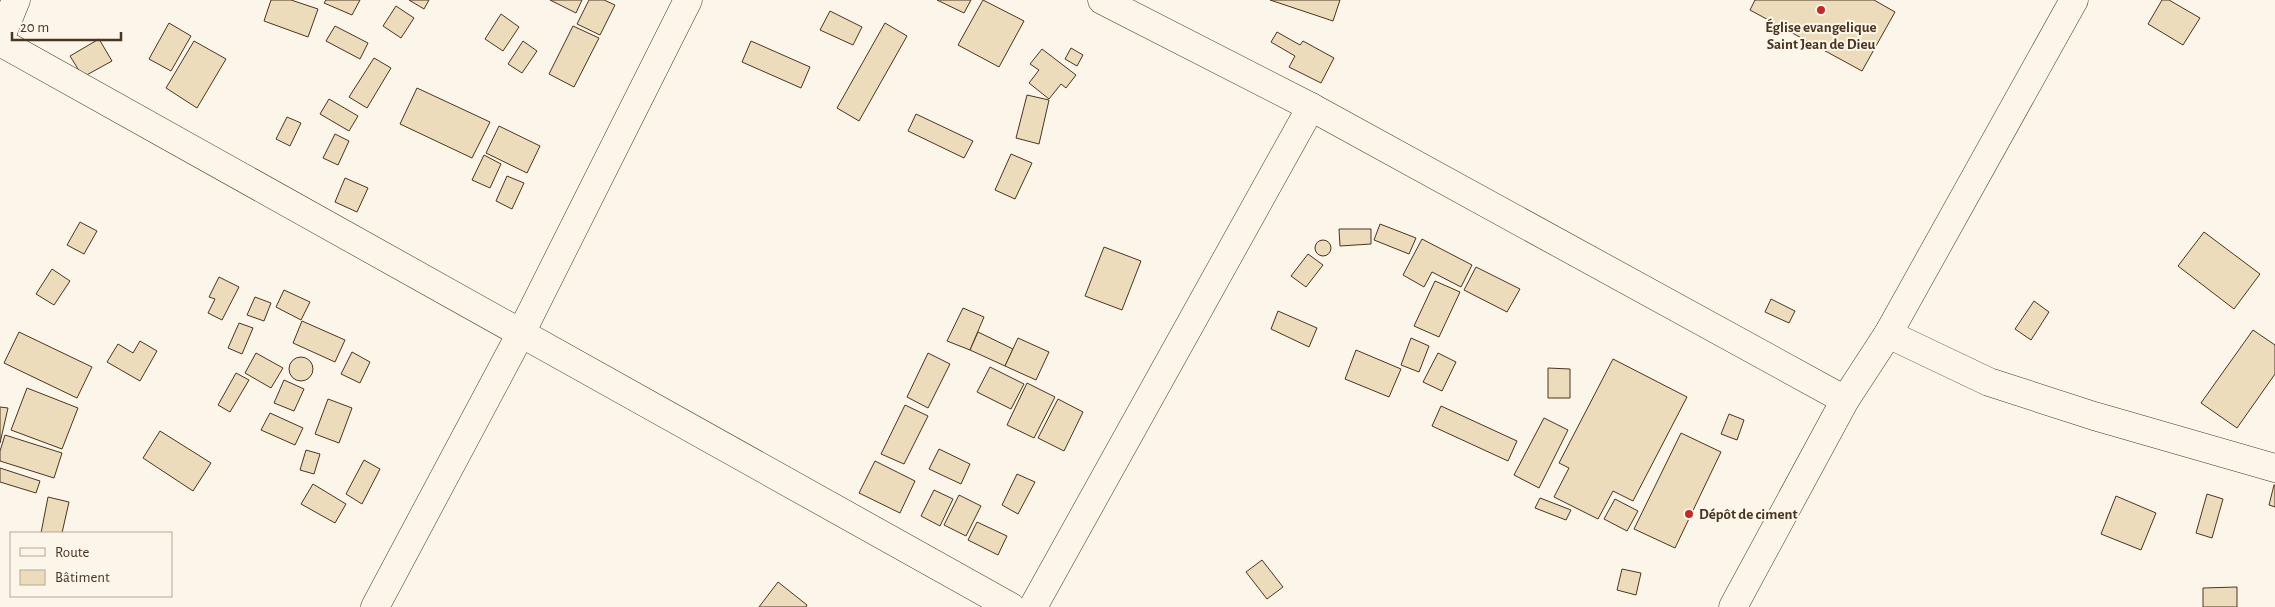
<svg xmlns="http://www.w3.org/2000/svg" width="2275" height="607" font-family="'Alegreya Sans',sans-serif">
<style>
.building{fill:#ecdcbc;stroke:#4a3520}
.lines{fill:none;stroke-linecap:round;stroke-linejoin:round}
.street-casing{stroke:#4a3520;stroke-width:29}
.secondary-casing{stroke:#4a3520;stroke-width:29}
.street{stroke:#fbf6e9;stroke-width:28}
.secondary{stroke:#fbf6e9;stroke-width:28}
.poi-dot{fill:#c62828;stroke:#fbf6e9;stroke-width:2}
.labels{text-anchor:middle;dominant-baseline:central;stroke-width:4;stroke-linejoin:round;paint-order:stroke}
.poi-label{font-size:15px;font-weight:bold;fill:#4a3520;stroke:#fbf6e9}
</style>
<rect width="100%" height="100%" fill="#fbf6e9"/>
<g class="building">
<polygon points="271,0 291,0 318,9 308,37 264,21"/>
<polygon points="326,0 360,0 352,15 324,3"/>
<polygon points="409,0 429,0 424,9"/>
<polygon points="550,0 582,0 576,13"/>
<polygon points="589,0 604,0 615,5 600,35 577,24"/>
<polygon points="937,0 971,0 964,13"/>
<polygon points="983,0 1024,21 999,67 958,45"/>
<polygon points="1270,0 1340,0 1333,21"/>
<polygon points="1755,0 1874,0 1895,12 1862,71 1750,10"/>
<polygon points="2162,0 2169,0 2200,18 2183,45 2148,24"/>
<polygon points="396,6 414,18 401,38 383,26"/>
<polygon points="830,11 862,27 853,45 820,30"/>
<polygon points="501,14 519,27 503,51 485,39"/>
<polygon points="169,23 191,36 171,71 149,59"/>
<polygon points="885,23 907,36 859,121 837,108"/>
<polygon points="335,26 368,43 360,59 326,41"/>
<polygon points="573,26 599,38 574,87 549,74"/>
<polygon points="1277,32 1300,45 1303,41 1334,58 1321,83 1289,67 1295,56 1271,42"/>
<polygon points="99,39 112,61 83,77 70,56"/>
<polygon points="194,41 226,59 197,108 166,88"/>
<polygon points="523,41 537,51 522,73 508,64"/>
<polygon points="751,41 810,67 801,88 742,62"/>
<polygon points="1071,48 1083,55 1077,66 1065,59"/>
<polygon points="1042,49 1076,75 1066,88 1061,84 1049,99 1029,83 1039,70 1030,64"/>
<polygon points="374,58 391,68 367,108 349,97"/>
<polygon points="417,88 490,122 472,158 400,124"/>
<polygon points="1027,95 1049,100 1039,144 1016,138"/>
<polygon points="329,99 358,116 349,131 320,114"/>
<polygon points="916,114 973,141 964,158 908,131"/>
<polygon points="287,117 301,123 290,146 276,139"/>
<polygon points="499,126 540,146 527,173 486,153"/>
<polygon points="335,134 349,141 338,165 323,158"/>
<polygon points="1011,154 1032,163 1015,199 995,190"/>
<polygon points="484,155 501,164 490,188 472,180"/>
<polygon points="507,176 524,183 512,209 496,201"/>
<polygon points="345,178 368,188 357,212 335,202"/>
<polygon points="80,222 97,231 84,254 67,245"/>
<polygon points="1380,224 1416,238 1409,254 1374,240"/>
<polygon points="1339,229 1371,229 1371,244 1340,246"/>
<polygon points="2204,232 2260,274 2234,309 2178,266"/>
<polygon points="1422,239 1472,265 1461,287 1432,272 1424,287 1403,275"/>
<circle cx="1323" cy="248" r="8"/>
<polygon points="1104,247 1141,261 1122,310 1085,296"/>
<polygon points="1308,254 1323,265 1306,287 1291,276"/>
<polygon points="1476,267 1520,289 1507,312 1464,290"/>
<polygon points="52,269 70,281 54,305 36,294"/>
<polygon points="219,277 239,287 222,320 208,313 215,299 209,297"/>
<polygon points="1435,281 1460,292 1439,337 1414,326"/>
<polygon points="284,290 310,302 301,320 276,307"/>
<polygon points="255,297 271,303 264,321 247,315"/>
<polygon points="1771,299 1795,311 1789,323 1765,312"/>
<polygon points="2034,301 2049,312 2031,340 2015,329"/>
<polygon points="963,308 984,317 970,350 947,341"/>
<polygon points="1278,311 1317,328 1309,347 1271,329"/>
<polygon points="302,321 345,340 335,362 293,343"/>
<polygon points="239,323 253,328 242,354 228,348"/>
<polygon points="2253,330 2275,345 2275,374 2237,428 2201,403"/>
<polygon points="19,332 92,367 77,398 4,363"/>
<polygon points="978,332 1013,349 1005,366 970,350"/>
<polygon points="1018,338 1049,352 1036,380 1005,366"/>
<polygon points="1411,338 1429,346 1419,372 1401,365"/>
<polygon points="140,341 157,351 140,381 107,362 118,344 133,353"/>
<polygon points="1356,350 1401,369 1389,397 1345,379"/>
<polygon points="352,352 370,362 360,383 341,374"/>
<polygon points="256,353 283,368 271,388 245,373"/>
<polygon points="928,353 950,364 928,408 907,397"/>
<polygon points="1438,353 1456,362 1442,391 1423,382"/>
<circle cx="301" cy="369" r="12"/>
<polygon points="1613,359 1687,397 1633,501 1613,491 1598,519 1554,497 1569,468 1559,463"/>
<polygon points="990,367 1024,384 1011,409 977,392"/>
<polygon points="1548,368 1570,369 1570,398 1548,398"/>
<polygon points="236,373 249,380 230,412 218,405"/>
<polygon points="284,380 304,389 294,411 274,403"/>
<polygon points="1027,383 1055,397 1034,438 1007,425"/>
<polygon points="27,388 78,408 62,449 11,430"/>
<polygon points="328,399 352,408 339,443 315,434"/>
<polygon points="1058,399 1083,412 1064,451 1038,438"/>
<polygon points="905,405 928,416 904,464 881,454"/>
<polygon points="1441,406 1517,441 1508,461 1432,426"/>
<polygon points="0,407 8,408 0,443"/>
<polygon points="270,413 303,428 295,445 261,430"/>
<polygon points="1729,414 1744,420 1737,440 1721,434"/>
<polygon points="1544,418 1568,430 1539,488 1514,475"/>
<polygon points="160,431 211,463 193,491 143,458"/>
<polygon points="1681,433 1721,452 1675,548 1634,529"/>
<polygon points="5,435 62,453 54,478 0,461 0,451"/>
<polygon points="939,449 970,464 961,484 929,469"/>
<polygon points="306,450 320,454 314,474 300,470"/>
<polygon points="364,460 380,469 362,504 346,494"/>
<polygon points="875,461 915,481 900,513 859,493"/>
<polygon points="0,468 40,481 36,493 0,482"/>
<polygon points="1017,474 1035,482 1018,514 1002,505"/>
<polygon points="313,484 346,504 335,523 301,504"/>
<polygon points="2274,485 2275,485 2275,507 2269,505"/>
<polygon points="934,490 953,499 940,526 921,516"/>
<polygon points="2207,494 2223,499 2212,538 2196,533"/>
<polygon points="959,495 981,506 966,536 944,525"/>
<polygon points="2116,496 2156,513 2141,550 2101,534"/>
<polygon points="48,497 69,502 62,533 41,533"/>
<polygon points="1540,498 1571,510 1566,520 1535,508"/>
<polygon points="1615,499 1638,511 1627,531 1604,519"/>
<polygon points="977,522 1007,536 998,555 968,540"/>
<polygon points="1262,560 1283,587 1267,599 1246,572"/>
<polygon points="1622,569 1641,573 1636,595 1617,590"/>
<polygon points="778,582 807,605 806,607 759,607"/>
<polygon points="2237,587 2237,607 2203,607 2203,588"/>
</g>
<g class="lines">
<defs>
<g id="street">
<polyline points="1102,0 1311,107 1845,400"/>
<polyline points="0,39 16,0"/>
<polyline points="0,42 1011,607"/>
<polyline points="1888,334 1989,382 2094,416 2275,468"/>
<polyline points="375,607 521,333 688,0"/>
<polyline points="1033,607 1311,107"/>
</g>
<polyline id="secondary" points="1733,607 1845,400 1888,334 2074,0"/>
</defs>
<use href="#street" class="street-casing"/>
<use href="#secondary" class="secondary-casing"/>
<use href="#street" class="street"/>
<use href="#secondary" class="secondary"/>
</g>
<g class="poi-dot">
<circle cx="1821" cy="10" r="5"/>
<circle cx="1689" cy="514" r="5"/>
</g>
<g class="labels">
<g class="poi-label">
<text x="1821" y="27">Église evangelique<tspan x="1821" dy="17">Saint Jean de Dieu</tspan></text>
<text x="1699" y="514" text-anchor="start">Dépôt de ciment</text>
</g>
</g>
<rect x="10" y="532" width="162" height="65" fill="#fbf6e9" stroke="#b4a999"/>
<rect x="20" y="548" width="25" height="8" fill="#fbf6e9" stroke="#b4a999"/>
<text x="55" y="557" font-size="15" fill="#4a3520">Route</text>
<rect x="20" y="570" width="25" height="15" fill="#ecdcbc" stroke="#b4a999"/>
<text x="55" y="582" font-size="15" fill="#4a3520">Bâtiment</text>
<path d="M12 32v8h109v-8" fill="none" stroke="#4a3520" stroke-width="2.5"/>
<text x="20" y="32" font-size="15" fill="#4a3520" stroke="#fbf6e9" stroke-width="4" paint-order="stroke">20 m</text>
</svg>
